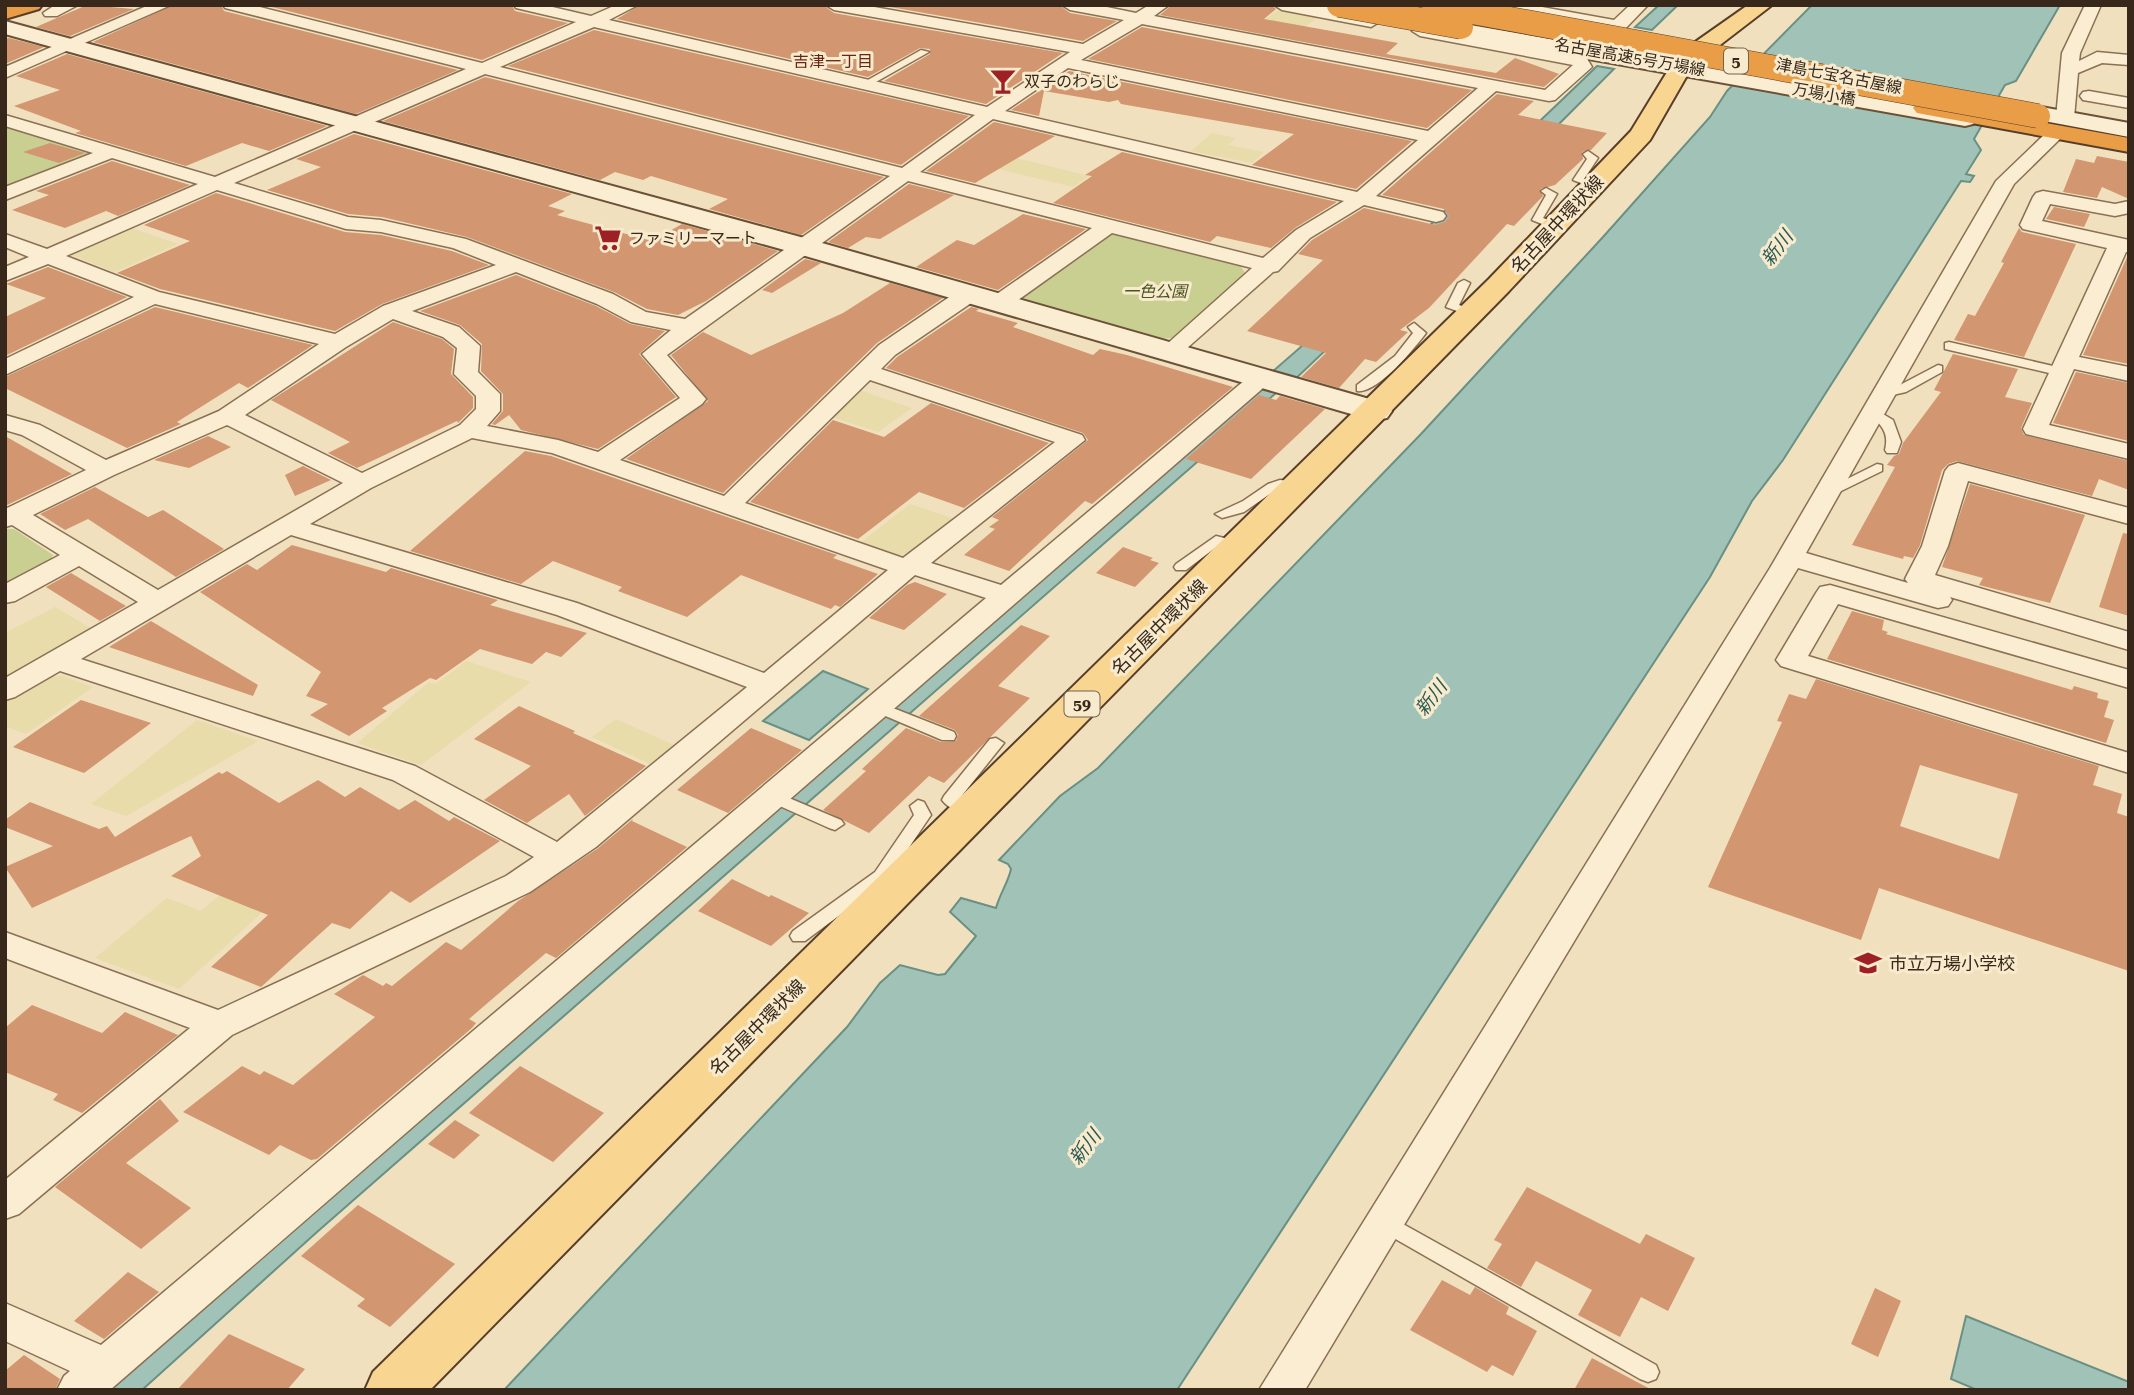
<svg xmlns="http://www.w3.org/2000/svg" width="2134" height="1395" font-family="'Roboto Serif','Noto Sans JP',serif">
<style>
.farmland{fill:#e7dcaa}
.green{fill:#c9cf90}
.water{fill:#a1c2b7;stroke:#689085;stroke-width:2}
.building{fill:#d29670;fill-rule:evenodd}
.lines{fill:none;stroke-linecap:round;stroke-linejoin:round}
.lane-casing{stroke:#8a7055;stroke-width:3}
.street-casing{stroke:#8a7055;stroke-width:3}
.secondary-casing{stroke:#6b5138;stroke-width:4}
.primary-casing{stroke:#573e2a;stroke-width:4}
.highway-casing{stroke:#573e2a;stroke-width:4}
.lane{fill:#fbedd1;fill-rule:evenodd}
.street{fill:#fbedd1;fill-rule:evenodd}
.secondary{fill:#fbedd1;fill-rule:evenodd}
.primary{fill:#f8d591;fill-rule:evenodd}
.highway{fill:#e89d46;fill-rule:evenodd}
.highway-bridge-casing{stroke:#573e2a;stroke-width:25;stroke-linecap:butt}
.highway-bridge{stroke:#e89d46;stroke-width:24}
.labels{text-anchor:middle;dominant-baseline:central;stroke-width:6;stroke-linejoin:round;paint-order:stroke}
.far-street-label{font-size:16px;fill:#38281b;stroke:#f8eacd}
.far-neighbourhood-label{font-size:16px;fill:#682617;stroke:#f8eacd}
.shield{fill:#f8eacd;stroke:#726250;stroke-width:2}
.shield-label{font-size:16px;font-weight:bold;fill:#38281b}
.far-poi-label{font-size:16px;fill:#38281b;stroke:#f8eacd;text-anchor:start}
.far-park-label{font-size:16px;font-style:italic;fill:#4a5620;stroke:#f8eacd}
.street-label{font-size:18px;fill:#38281b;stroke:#f8eacd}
.poi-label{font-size:18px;fill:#38281b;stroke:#f8eacd;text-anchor:start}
.water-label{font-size:19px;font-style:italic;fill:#295955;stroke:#f8eacd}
</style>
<rect width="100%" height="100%" fill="#f1e0bd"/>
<g class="farmland">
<polygon points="1281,8 1321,15 1286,41 1246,33"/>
<polygon points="1212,133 1236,138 1228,145 1264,152 1252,163 1191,151"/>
<polygon points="1016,158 1089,176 1073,187 998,169"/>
<polygon points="129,227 178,244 115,272 71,255 74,250"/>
<polygon points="859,390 912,408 878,432 832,417"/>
<polygon points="910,504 955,519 913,552 895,556 860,543"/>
<polygon points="55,607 90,628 5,680 5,633"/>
<polygon points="466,661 531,682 421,765 357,743 429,682 436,684"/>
<polygon points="63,676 93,687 26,734 5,726 5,702 46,677"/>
<polygon points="616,719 676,746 652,765 592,737"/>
<polygon points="197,720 258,741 126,816 91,804"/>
<polygon points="263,858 305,873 179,989 95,958 167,898 201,911"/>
</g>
<g class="green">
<polygon points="5,126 93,153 5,191"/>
<polygon points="1115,233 1240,265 1245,273 1172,338 1159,339 1020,300 1021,294 1105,234"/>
<polygon points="5,529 14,529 53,555 49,563 5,586"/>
</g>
<g class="water">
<polygon points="1659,5 1678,5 1652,30 1635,27"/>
<path d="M 1812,5 L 2060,5 L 2016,81 L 2005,85 L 1974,139 L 1981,150 L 1966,174 L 1974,176 L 1970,182 L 1961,181 L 1783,460 L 1752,501 L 1710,577 L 1177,1390 L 504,1390 L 847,1027 L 880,983 L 900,965 L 938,975 L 945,974 L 976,936 L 950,912 L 961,898 L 996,908 C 1000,893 1008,883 1011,869 L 1008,864 L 999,860 L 1060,796 L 1098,768 L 1421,434 L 1603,237 L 1710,117 L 1727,91 Z"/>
<path d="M 1597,66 L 1614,69 L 1466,217 L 1290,384 L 1276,393 L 317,1232 L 142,1390 L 101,1390 L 1364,292 C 1438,213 1520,142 1597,66 Z"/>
<polygon points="823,671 868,689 809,740 763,721"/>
<polygon points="1966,1316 2129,1382 2129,1390 1977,1390 1951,1379"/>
</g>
<g class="building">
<polygon points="87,5 134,9 70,36 36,27"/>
<polygon points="173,5 221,5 224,11 458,70 356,114 93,42"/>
<polygon points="264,5 512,5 515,11 568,23 482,60"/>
<polygon points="640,5 823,5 834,13 1063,53 986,104 884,81 930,54 930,49 920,48 868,77 617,19"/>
<polygon points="879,5 1059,5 1070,13 1117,21 1083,41"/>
<polygon points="1172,5 1271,5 1276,9 1264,19 1398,43 1386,54 1496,73 1515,58 1559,74 1544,87 1160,15"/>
<polygon points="1142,27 1472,90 1427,128 1088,59"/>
<polygon points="594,30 969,116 901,165 508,66"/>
<polygon points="9,38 44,47 5,64 5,39"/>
<polygon points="67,54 327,126 269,151 242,143 186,166 75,133 81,131 14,106 60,90 16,76"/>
<polygon points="1069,71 1412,141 1356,189 1252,165 1294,134 1121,104 1118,100 1109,102 1044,91 1039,116 1011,110"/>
<polygon points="485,77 884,177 801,235 709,209 728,199 651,176 643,180 615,172 600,180 383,121"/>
<polygon points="1497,94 1534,101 1518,115 1607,133 1591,150 1582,152 1583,159 1555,185 1540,189 1543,196 1514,226 1507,224 1429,308 1400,330 1408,332 1376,362 1365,359 1339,388 1301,377 1326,353 1247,331 1323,260 1298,254 1312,240 1364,208 1435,225 1445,222 1449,216 1444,209 1382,195"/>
<polygon points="994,122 1055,136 975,183 926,171"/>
<polygon points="354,134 572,194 548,206 565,211 557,215 652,241 682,224 778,251 706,301 678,315 647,309 614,292 467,237 382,217 348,214 267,190 321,167 296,159"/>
<polygon points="50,143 85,153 59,163 23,152"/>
<polygon points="1122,152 1156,160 1337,202 1295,228 1271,248 1217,236 1210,242 1053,203 1092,176 1085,175"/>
<polygon points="2097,156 2129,162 2129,199 2102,187 2097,198 2063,192 2076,159 2094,163"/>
<polygon points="112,161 190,185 118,216 106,211 65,228 12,210 49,195 36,191"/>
<polygon points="909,184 954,195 880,239 866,237 848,248 828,242"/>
<polygon points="216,193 345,232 381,235 452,251 489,265 382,304 335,331 160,289 117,273 190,241 144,225"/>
<polygon points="2054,207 2090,214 2084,227 2046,219"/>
<polygon points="1023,214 1086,229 998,290 916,267 957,240 974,245"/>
<polygon points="2019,228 2022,232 2076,244 2024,357 1954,340 1968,314 1975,316 2004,263 2001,262"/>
<polygon points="2128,255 2129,364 2083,355"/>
<polygon points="805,259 821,263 772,293 762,290"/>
<polygon points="48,267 127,297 5,356 5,317 46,298 6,284"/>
<polygon points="516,275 596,306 630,324 665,331 639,354 676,397 598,449 521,430 509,415 495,425 492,424 503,411 503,394 481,371 482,344 460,325 420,311"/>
<polygon points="890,283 943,298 877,343 723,493 626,459 708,401 671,355 703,332 751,355 843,313"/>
<polygon points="155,307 313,345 248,388 239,383 177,422 181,424 127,448 5,388 5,377"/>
<polygon points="971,307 979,309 976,311 1018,323 1013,327 1093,355 1100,349 1127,355 1233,387 1092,504 1085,501 1009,571 964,555 995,529 989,527 999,520 992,517 1088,440 1083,433 886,368 897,357"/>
<polygon points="393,322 442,339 454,349 451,374 473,397 473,408 458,423 457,421 357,468 328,453 350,442 271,400"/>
<polygon points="1953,354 2018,369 2005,397 2032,403 2021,428 2024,435 2129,461 2129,490 2099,479 2092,496 1957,461 1948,464 1942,470 1920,545 1913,558 1904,556 1903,559 1852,545 1895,467 1887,465 1894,456 1899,454 1903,443 1941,392 1934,390"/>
<polygon points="2076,372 2129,383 2129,441 2053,423"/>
<polygon points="1259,395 1276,400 1280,396 1325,409 1251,479 1186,459"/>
<polygon points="931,403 1049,443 964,508 919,492 858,539 750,502 833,420 884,437"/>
<polygon points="5,436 72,474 5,506"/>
<polygon points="208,436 231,447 189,468 154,460"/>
<polygon points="525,451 551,456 837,555 833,558 878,574 840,607 835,605 831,609 741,575 687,617 618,591 622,587 553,561 521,584 410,551"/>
<polygon points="303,466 331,480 295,496 285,475"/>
<polygon points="1970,484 2085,515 2050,603 1979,585 1983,578 1942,567"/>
<polygon points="95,487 148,517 163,510 224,549 176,577 88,519 65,530 40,514"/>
<polygon points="2123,533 2129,534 2129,616 2099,607"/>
<polygon points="292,545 386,572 391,568 498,600 490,605 587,633 561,657 546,652 532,664 480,649 436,680 430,678 382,708 387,711 349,736 310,715 328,704 306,696 321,672 200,592 247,564 257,570"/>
<polygon points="1123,547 1153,558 1150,560 1159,563 1135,587 1096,573"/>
<polygon points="71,573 126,606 100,621 46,587"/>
<polygon points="915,582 947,594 904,630 869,618 907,585"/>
<polygon points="1852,611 1884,620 1882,630 1888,632 1886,634 2072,690 2074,686 2098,693 2097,698 2109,701 2104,717 2114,720 2106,743 1827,659"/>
<polygon points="151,621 258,685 253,696 109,647"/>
<polygon points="1021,625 1050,636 998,686 1030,698 944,783 929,776 869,833 823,810 866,771 862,769 906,728 941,742 956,741 958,735 955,730 919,716"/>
<path d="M 1816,679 L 2099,766 L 2093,785 L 2122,794 L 2117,813 L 2129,817 L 2129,971 L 1879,888 L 1861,940 L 1708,887 L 1782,722 L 1777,721 L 1789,694 L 1806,699 ZM 1920,765 L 2018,794 L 1999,859 L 1900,826 Z"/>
<polygon points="81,700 151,723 84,773 13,747"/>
<polygon points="519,706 575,731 573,733 646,766 585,816 569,794 527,823 484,800 531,766 474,739"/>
<polygon points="751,728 802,750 728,813 677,790"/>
<polygon points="227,771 279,803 318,780 345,797 360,787 399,810 415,800 449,821 454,817 500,841 410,903 391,891 350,929 332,923 261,987 211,967 268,915 171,876 201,856 191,836 32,908 5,867 53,846 5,827 5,820 30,802 99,829 107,826 115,837 219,772 222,774"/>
<polygon points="633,819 632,821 687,847 556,958 546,953 469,1019 476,1023 472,1028 317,1159 311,1160 280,1145 269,1155 183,1112 242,1066 260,1075 264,1071 293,1085 375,1017 334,994 363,975 383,986 386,983 392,986 446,942 461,950 518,901 597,849"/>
<polygon points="732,879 769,897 771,895 809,913 771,946 698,911"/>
<polygon points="32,1005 102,1033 125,1012 178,1035 82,1113 53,1100 58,1094 5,1072 5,1028"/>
<polygon points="520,1066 604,1113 553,1162 469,1113"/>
<polygon points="160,1099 179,1121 126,1163 191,1208 141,1249 55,1187"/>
<polygon points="455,1120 480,1135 454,1159 428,1144"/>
<polygon points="1527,1187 1640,1244 1646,1234 1695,1258 1668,1311 1641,1297 1620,1337 1578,1315 1592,1290 1536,1261 1521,1287 1487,1268 1502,1244 1494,1240"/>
<polygon points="358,1205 455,1264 390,1327 357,1306 365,1299 301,1256"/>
<polygon points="128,1272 159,1292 104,1339 74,1321"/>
<polygon points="1442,1280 1470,1295 1475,1287 1509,1307 1506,1314 1537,1331 1513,1376 1492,1365 1487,1372 1410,1330"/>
<polygon points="1875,1288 1901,1301 1878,1357 1851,1344"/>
<polygon points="229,1334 305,1369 287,1390 177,1390"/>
<polygon points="24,1355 60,1379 55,1390 5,1390 5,1371"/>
<polygon points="1592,1358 1652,1390 1574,1390"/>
</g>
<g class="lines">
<defs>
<g id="lane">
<polygon points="921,50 929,52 867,87 859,85"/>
<polygon points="1588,151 1598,158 1584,179 1599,185 1594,188 1573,180 1587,159 1583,154"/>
<polygon points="1546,188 1557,194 1543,218 1560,224 1560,228 1552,228 1532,220 1546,195 1541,191"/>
<polygon points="1464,280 1470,283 1459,305 1476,311 1476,315 1468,315 1446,307 1458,283"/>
<path d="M 1414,323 L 1426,333 C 1414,349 1377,394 1357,391 L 1357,385 L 1395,356 L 1413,333 L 1408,327 Z"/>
<polygon points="1949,342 2066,369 2068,372 2062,376 1945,349 1945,343"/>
<polygon points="1938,365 1942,366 1942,372 1906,392 1884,397 1878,393 1898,386"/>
<path d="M 1873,408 L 1893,420 L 1901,442 L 1897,453 L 1887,453 L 1885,450 C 1890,431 1879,423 1867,412 Z"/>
<polygon points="1877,464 1882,465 1882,471 1831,496 1826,497 1819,493"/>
<polygon points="1280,480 1301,482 1308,486 1301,490 1277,489 1244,512 1222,518 1215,514 1243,501 1268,484"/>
<polygon points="1216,536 1245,543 1247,546 1240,550 1219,545 1186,570 1176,570 1174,567 1176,564"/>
<polygon points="875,701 954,732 956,736 954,740 942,740 869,709 867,706 869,703"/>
<path d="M 996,738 L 1004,743 L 960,798 L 978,807 L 980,811 L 978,815 C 966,818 949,809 942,800 L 944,796 L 990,739 Z"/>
<polygon points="770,790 841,820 844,824 835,830 829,828 764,799 762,795 764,791"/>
<polygon points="918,800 924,802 931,815 887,880 805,941 793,941 790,936 793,931 875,872 914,815 910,806"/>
<polygon points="1385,1214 1656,1365 1659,1372 1656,1379 1648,1382 1640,1379 1378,1229 1374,1223 1378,1217"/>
</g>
<g id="street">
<polygon points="55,5 78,5 57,16 45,16 43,13"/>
<polygon points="149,5 171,5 5,78 5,67"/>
<path d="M 223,5 L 252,5 L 482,63 L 576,22 L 516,8 L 514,5 L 544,5 L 591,16 L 616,5 L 638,5 L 609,20 L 987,107 L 1070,52 L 834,10 L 826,5 L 863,5 L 1083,44 L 1124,20 L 1070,10 L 1062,5 L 1097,5 L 1136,13 L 1149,5 L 1169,5 L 1154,16 L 1545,90 L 1573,65 L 1420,36 L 1412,31 L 1420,26 L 1580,56 L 1586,57 L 1592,67 L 1555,100 L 1549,101 L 1496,91 L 1376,196 L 1443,212 L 1446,216 L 1443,220 L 1436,222 L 1364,205 L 1310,238 L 1278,271 L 1273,272 L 1177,357 L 1161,357 L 1158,352 L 1252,268 L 1112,233 L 1007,308 L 991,308 L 988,303 L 991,298 L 1092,228 L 908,181 L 667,355 L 706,399 L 702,404 L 620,460 L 724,496 L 879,345 L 961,289 L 977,289 L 980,294 L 977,299 L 895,355 L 881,369 L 1082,435 L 1085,440 L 931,563 L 1001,585 L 1245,380 L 1250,372 L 1266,372 L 1270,377 L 1262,389 L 110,1390 L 57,1390 L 64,1376 L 70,1371 L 5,1341 L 5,1303 L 101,1345 L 986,598 L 915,575 L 596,847 L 530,892 L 232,1035 L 19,1214 L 5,1219 L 5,1180 L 190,1028 L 5,958 L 5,932 L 218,1010 L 506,876 L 534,857 L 393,780 L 60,671 L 15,697 L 5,700 L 5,678 L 138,602 L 79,566 L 15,601 L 5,603 L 5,584 L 60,555 L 12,525 L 5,527 L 5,509 L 86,470 L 22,435 L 5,430 L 5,415 L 40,425 L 106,460 L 219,411 L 319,344 L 155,304 L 5,375 L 5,359 L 134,297 L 48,264 L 5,281 L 5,267 L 29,257 L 5,247 L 5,234 L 47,249 L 198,184 L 112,158 L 5,200 L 5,187 L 93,153 L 5,126 L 5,115 L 215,177 L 466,69 L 225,8 ZM 1142,24 L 1478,88 L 1428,131 L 1081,60 ZM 594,27 L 975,115 L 902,168 L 500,67 ZM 1068,68 L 1418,140 L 1357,192 L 1005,111 ZM 485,74 L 890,176 L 685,319 L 646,312 L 613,294 L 466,239 L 381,220 L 348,217 L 234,183 ZM 993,119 L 1344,201 L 1296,230 L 1263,258 L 920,172 ZM 217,190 L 346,229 L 381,232 L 453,248 L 496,265 L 383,306 L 335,334 L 159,292 L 66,256 ZM 516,272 L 597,304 L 631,322 L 671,330 L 642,354 L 680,398 L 598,452 L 558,440 L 487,426 L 500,411 L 500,394 L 478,372 L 480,346 L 459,327 L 412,311 ZM 393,319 L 443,337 L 457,348 L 454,374 L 476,396 L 476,409 L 460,425 L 362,473 L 245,415 L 346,347 ZM 870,380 L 1055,442 L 903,558 L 745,503 ZM 227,425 L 343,483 L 158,590 L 33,515 L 114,475 ZM 472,438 L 552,453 L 888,570 L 764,673 L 577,603 L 310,524 L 371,488 ZM 291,535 L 557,615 L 747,687 L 557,842 L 415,766 L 81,659 Z"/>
<polygon points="1274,5 1309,5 1371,17 1379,22 1371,27 1282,10"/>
<polygon points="1495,5 1531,5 1614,20 1630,5 1648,5 1624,30 1615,33 1607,29 1503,10"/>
<polygon points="2085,5 2101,5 2080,53 2079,61 2097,52 2129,55 2129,65 2102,63 2078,73 2074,118 2065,124 2056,118 2062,53"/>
<polygon points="2089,91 2129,98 2129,108 2083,100 2080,96 2083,92"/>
<polygon points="2055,129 2064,135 2014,184 1806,553 1908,583 1905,579 1922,546 1945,471 1949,466 1958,463 2129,508 2129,524 1968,481 1948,546 1935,575 2129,632 2129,650 1950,597 1952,600 1948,606 1938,608 1798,568 1305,1390 1259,1390 1770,568 1996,181 2048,131"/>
<polygon points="2043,191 2115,204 2129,201 2129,213 2115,216 2050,204 2042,221 2129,240 2129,252 2126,252 2079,357 2129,367 2129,381 2074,369 2049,425 2129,444 2129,459 2026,434 2023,429 2107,248 2023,229 2020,225 2033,197 2036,193"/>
<polygon points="1830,585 2129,670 2129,688 1838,604 1808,656 2129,753 2129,773 1781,666 1776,660 1816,593 1820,587"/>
</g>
<g id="secondary">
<polygon points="1309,5 1356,5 1965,112 1973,114 1977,119 1973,124 1965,126 1319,11 1312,9"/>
<polygon points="5,21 815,241 1387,404 1392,411 1387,418 1376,420 1365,418 795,253 5,34"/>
<polygon points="1998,99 2129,123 2129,137 1990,111 1986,106 1990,101"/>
</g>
<polygon id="primary" points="1748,5 1772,5 1707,55 1689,72 1650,140 1509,291 430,1390 365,1390 373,1372 1489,279 1631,131 1672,64 1691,45"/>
<g id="highway">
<polygon points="42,5 39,9 5,19 5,6"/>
<polygon points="1925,101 2129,138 2129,152 1917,113 1913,108 1917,103"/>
</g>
</defs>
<use href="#lane" class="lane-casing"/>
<use href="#street" class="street-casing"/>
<use href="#secondary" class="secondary-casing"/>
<use href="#primary" class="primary-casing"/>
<use href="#highway" class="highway-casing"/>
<use href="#lane" class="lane"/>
<use href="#street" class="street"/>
<use href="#secondary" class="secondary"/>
<use href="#primary" class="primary"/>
<use href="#highway" class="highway"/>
<defs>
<g id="highway-bridge">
<polyline points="1339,5 1461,27"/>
<polyline points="1434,5 2038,116"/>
</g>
</defs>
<use href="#highway-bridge" class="highway-bridge-casing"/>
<use href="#highway-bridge" class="highway-bridge"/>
</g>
<defs>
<symbol id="bar-bare" viewBox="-9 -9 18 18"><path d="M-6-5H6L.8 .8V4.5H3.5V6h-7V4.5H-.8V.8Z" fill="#9d2124" stroke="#f8eacd" stroke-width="2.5" paint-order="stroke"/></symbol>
<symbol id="supermarket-bare" viewBox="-9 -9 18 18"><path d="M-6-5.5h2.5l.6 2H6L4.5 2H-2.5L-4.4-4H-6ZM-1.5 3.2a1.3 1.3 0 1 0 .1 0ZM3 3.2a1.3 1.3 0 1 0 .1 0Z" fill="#9d2124" stroke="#f8eacd" stroke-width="2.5" paint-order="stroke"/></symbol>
<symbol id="school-bare" viewBox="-9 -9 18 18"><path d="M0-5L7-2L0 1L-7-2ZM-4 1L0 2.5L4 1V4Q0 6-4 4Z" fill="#9d2124" stroke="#f8eacd" stroke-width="2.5" paint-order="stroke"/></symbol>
</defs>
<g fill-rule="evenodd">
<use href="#bar-bare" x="984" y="62" width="38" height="38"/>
<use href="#supermarket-bare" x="589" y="219" width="38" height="38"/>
<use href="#school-bare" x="1849" y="944" width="38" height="38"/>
</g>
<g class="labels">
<g class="far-street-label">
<text transform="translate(1630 57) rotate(10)">名古屋高速5号万場線</text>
<text transform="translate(1839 76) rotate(11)">津島七宝名古屋線</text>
<text transform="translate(1824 94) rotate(10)">万場小橋</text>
</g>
<g class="far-neighbourhood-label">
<text x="833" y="61">吉津一丁目</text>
</g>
<g class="shield">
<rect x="1724" y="48.5" width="24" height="25" rx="5"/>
<rect x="1064.5" y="691.5" width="35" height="25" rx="5"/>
</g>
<g class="shield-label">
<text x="1736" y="61">5</text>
<text x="1082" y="704">59</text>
</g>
<g class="far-poi-label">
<text x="1024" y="81">双子のわらじ</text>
<text x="629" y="238">ファミリーマート</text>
</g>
<g class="far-park-label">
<text x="1155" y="291">一色公園</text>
</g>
<g class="street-label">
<text transform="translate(1557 224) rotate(-47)">名古屋中環状線</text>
<text transform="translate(1159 627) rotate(-45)">名古屋中環状線</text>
<text transform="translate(757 1027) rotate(-45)">名古屋中環状線</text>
</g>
<g class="poi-label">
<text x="1889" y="963">市立万場小学校</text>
</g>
<g class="water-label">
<text transform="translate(1777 248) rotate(-52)">新川</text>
<text transform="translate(1431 698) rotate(-52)">新川</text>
<text transform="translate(1085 1147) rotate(-52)">新川</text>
</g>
</g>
<rect width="2134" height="1395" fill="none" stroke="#38281b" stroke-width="14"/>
</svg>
